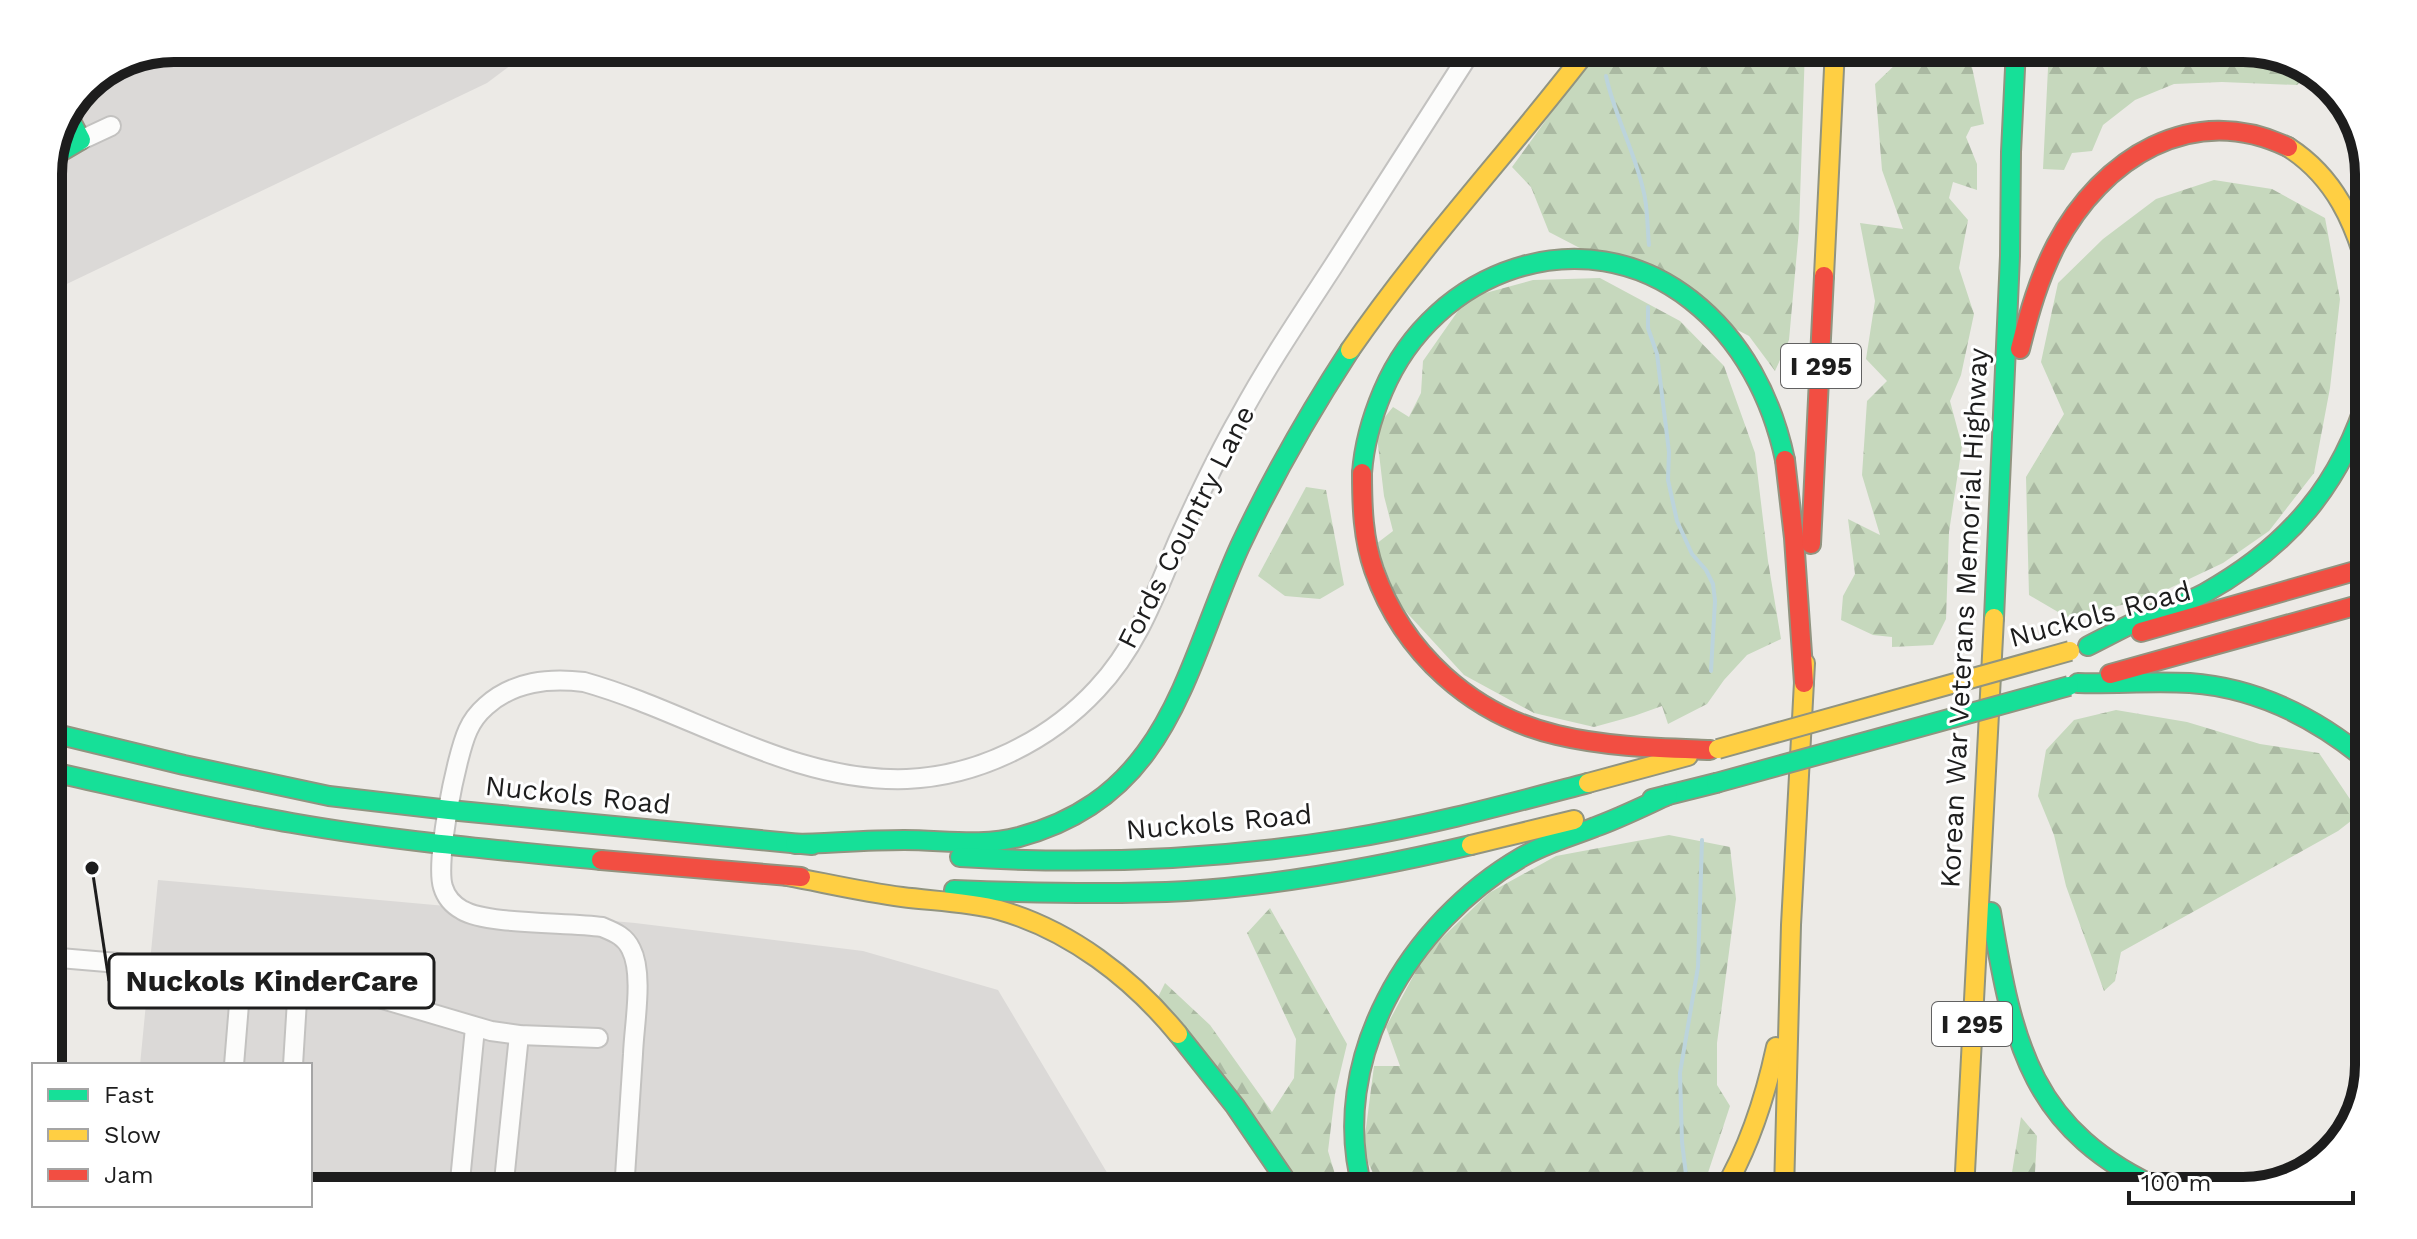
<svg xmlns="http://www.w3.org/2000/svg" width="2417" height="1239" font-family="'Work Sans',sans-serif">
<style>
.residential{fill:#dbd9d7}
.forest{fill:url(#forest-firs)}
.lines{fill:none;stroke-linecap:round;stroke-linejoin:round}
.stream{stroke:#bcd4dc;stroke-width:4}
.street-casing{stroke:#c3c2c0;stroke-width:22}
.fast-casing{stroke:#919480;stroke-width:22}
.slow-casing{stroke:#919480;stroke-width:22}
.jam-casing{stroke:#919480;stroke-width:22}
.street{stroke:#fcfcfb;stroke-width:18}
.fast{stroke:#16e098;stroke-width:18}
.slow{stroke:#ffcf43;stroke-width:18}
.jam{stroke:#f24e42;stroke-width:18}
.fast-bridge-casing{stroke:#919480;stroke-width:22;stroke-linecap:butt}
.slow-bridge-casing{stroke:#919480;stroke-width:22;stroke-linecap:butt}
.fast-bridge{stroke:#16e098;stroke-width:18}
.slow-bridge{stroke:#ffcf43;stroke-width:18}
.labels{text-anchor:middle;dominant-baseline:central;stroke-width:6;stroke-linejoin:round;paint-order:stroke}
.shield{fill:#fff;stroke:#616161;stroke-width:2}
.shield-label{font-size:26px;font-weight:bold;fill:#1d1d1d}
.street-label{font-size:28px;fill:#1d1d1d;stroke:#fff}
.rim{fill:none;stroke:#1d1d1d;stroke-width:10}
.leader{fill:none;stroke:#1d1d1d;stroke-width:3}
.callout-dot{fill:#1d1d1d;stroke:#fff;stroke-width:3}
.callout{fill:#fff;stroke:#1d1d1d;stroke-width:3}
.callout-label{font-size:30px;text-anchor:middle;font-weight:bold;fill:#1d1d1d}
</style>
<defs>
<pattern id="forest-firs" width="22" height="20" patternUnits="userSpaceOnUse" patternTransform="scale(2)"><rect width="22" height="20" fill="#c6d8bd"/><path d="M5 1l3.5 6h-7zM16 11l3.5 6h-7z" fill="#aab9a2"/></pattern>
</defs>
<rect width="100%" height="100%" fill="#eceae6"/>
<g class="residential">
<polygon points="174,48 534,48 487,83 50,292 48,285 48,166 85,84"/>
<polygon points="158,880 635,923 863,951 998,990 1118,1191 310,1191 310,1065 140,1065"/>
</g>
<g class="forest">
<polygon points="1598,48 1805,48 1799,229 1789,340 1775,371 1749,336 1549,232 1531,187 1512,167"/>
<polygon points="1893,48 1983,48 1972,67 1984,124 1971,127 1966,137 1977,164 1977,190 1953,182 1949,198 1968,220 1959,268 1974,314 1961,375 1950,401 1962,446 1949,532 1946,619 1933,645 1892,647 1892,637 1873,635 1841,620 1843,596 1855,574 1848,519 1880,535 1862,475 1867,401 1887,381 1866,359 1875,301 1860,223 1903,229 1882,170 1875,84 1898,62"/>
<polygon points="2049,48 2243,48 2299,61 2311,72 2297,85 2222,82 2174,84 2135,100 2103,125 2092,151 2072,153 2064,170 2043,169"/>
<polygon points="2214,180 2272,189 2325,218 2340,299 2330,388 2314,473 2269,531 2223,563 2151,597 2070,619 2029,595 2026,477 2064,414 2041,362 2058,283 2103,239 2156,199"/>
<polygon points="1600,278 1680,321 1724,366 1755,453 1768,561 1781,639 1747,655 1724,680 1707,704 1668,724 1662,706 1634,716 1594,727 1534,713 1464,675 1398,603 1376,544 1393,531 1384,496 1376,428 1393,407 1409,417 1421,393 1423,361 1467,298 1533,280"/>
<polygon points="1306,487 1326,490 1344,585 1320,599 1285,596 1258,576"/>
<polygon points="2116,710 2187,722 2260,744 2319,753 2360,814 2338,831 2121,952 2115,981 2104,991 2066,886 2054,835 2038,796 2046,750 2074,720"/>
<polygon points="1669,835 1730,847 1736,899 1717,1043 1717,1085 1730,1106 1702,1191 1381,1191 1363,1151 1374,1066 1400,1066 1386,1027 1425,954 1489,893 1556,856"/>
<polygon points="1270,908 1347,1044 1335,1094 1328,1151 1340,1191 1303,1191 1158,997 1165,983 1210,1025 1272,1112 1294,1078 1296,1039 1247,933"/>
<polygon points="2021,1117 2037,1136 2034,1191 2009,1191"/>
</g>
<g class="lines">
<g class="stream">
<path d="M 1606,76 C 1614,114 1634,150 1643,189 C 1648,206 1647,226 1649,245"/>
<polyline points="1648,307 1648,328 1657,354 1669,452 1668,480 1677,521 1692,554 1706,570 1713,584 1715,601 1711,671"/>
<polyline points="1688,1191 1682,1142 1680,1073 1698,967 1702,840"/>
</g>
<defs>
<g id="street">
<polyline points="81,140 111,126"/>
<polyline points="48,957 130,964 241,980 336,987 362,993 491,1031 519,1035 598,1038"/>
<polyline points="234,1065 241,980"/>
<polyline points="293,1065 298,984"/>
<polyline points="459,1191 475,1028"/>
<polyline points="503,1191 519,1035"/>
<path d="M 624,1191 C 627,1145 630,1100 633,1054 C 634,1025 644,974 631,949 C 625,936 614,932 602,927 C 568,922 487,925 462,910 C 453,905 446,897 443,887 C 435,862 456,756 468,730 C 472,721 478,713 486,706 C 514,681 549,678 584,682 C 691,712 792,783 907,779 C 978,776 1049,741 1097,689 C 1137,647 1156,593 1178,541 C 1197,499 1216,458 1239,418 C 1267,366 1300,317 1332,268 C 1379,195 1426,121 1473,48"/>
</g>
<g id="fast">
<polyline points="52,157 81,140 70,119"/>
<path d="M 1362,473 C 1364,445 1372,417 1383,391 C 1434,270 1583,215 1691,300 C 1742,340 1772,398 1785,460"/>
<polyline points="1994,618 2010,256 2011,152 2016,48"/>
<path d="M 2088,646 C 2108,636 2128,625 2148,616 C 2167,608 2187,603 2205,593 C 2289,546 2342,484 2369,391"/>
<path d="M 2078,683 C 2115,684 2153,681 2190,683 C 2258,688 2318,719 2369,762"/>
<polyline points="48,732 184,765 329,796 449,810 812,845"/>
<path d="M 48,771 C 129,789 210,809 292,823 C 394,841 498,850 601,860"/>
<polyline points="1652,799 1716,783"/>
<path d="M 795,844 C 831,843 868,840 904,840 C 944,840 981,847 1019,837 C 1170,797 1185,667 1240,546 C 1272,478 1309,413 1350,350"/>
<path d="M 960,857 C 1089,865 1218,860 1346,839 C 1428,826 1508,804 1588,783"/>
<path d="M 954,890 C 1032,893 1109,895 1187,891 C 1283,885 1378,867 1471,845"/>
<path d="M 1991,912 C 2013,1045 2031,1132 2165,1191"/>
<polyline points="1178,1034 1235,1106 1293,1191"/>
<path d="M 1363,1191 C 1326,1060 1410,922 1522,857 C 1546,843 1570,837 1595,827 C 1620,818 1644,806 1668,795"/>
</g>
<g id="slow">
<path d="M 2288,147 C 2335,177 2355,223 2369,275"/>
<polyline points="1824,276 1835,48"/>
<path d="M 1350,350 C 1423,244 1511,150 1589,48"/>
<polyline points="1588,783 1688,756"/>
<polyline points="1471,845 1574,820"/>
<path d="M 787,876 C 825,883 863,892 902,897 C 934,901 968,902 999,910 C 1070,930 1132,978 1178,1034"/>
<path d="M 1723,1191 C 1750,1146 1765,1098 1776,1047"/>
<polyline points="1784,1191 1791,925 1805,663"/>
<polyline points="1964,1191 1994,618"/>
</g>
<g id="jam">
<path d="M 2020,349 C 2029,313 2039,278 2056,245 C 2102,158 2192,101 2288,147"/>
<polyline points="1785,460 1794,538 1804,683"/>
<path d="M 1362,473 C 1362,506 1363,539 1374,570 C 1403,653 1472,715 1557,735 C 1607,747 1659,748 1710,750"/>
<polyline points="1811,544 1824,276"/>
<polyline points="2141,632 2369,567"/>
<polyline points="2110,674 2369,602"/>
<polyline points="601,860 801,877"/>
</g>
</defs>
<use href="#street" class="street-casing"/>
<use href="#fast" class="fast-casing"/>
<use href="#slow" class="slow-casing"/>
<use href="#jam" class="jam-casing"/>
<use href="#street" class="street"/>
<use href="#fast" class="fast"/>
<use href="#slow" class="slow"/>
<use href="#jam" class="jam"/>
<defs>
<polyline id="fast-bridge" points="1716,783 2069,686"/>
<polyline id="slow-bridge" points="1718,749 2070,651"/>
</defs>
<use href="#fast-bridge" class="fast-bridge-casing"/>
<use href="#slow-bridge" class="slow-bridge-casing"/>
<use href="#fast-bridge" class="fast-bridge"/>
<use href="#slow-bridge" class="slow-bridge"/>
</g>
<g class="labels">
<g class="shield">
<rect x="1781" y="344" width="80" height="44" rx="6"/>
<rect x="1932" y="1002" width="80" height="44" rx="6"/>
</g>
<g class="shield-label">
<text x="1821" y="366">I 295</text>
<text x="1972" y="1024">I 295</text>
</g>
<g class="street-label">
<text transform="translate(1186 527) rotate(-63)">Fords Country Lane</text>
<text transform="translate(2100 614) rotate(-15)">Nuckols Road</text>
<text transform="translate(1964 618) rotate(-87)">Korean War Veterans Memorial Highway</text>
<text transform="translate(578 795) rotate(6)">Nuckols Road</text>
<text transform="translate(1219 822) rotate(-5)">Nuckols Road</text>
</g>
</g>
<path d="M0 0H2417V1239H0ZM174 62H2243A112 112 0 0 1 2355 174V1065A112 112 0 0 1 2243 1177H174A112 112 0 0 1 62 1065V174A112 112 0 0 1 174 62Z" fill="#fff" fill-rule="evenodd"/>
<path class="rim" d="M174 62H2243A112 112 0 0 1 2355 174V1065A112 112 0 0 1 2243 1177H174A112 112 0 0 1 62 1065V174A112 112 0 0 1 174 62Z"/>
<path class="leader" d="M92 868L109 981"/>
<circle class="callout-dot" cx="92" cy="868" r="8"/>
<rect class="callout" x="109" y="954" width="325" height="54" rx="8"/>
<g class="callout-label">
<text x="272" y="991">Nuckols KinderCare</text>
</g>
<rect x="32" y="1063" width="280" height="144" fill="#ffffff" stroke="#a5a5a5" stroke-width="2"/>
<rect x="48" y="1089" width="40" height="12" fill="#16e098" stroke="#a5a5a5" stroke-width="2"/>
<text x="104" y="1103" font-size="24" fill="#1d1d1d">Fast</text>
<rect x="48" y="1129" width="40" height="12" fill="#ffcf43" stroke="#a5a5a5" stroke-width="2"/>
<text x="104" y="1143" font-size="24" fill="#1d1d1d">Slow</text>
<rect x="48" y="1169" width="40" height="12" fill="#f24e42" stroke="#a5a5a5" stroke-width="2"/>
<text x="104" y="1183" font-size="24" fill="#1d1d1d">Jam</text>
<path d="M2129 1191v12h224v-12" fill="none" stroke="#1d1d1d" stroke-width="4"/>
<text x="2141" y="1191" font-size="24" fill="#1d1d1d" stroke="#ffffff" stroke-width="6" paint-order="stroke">100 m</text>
</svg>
